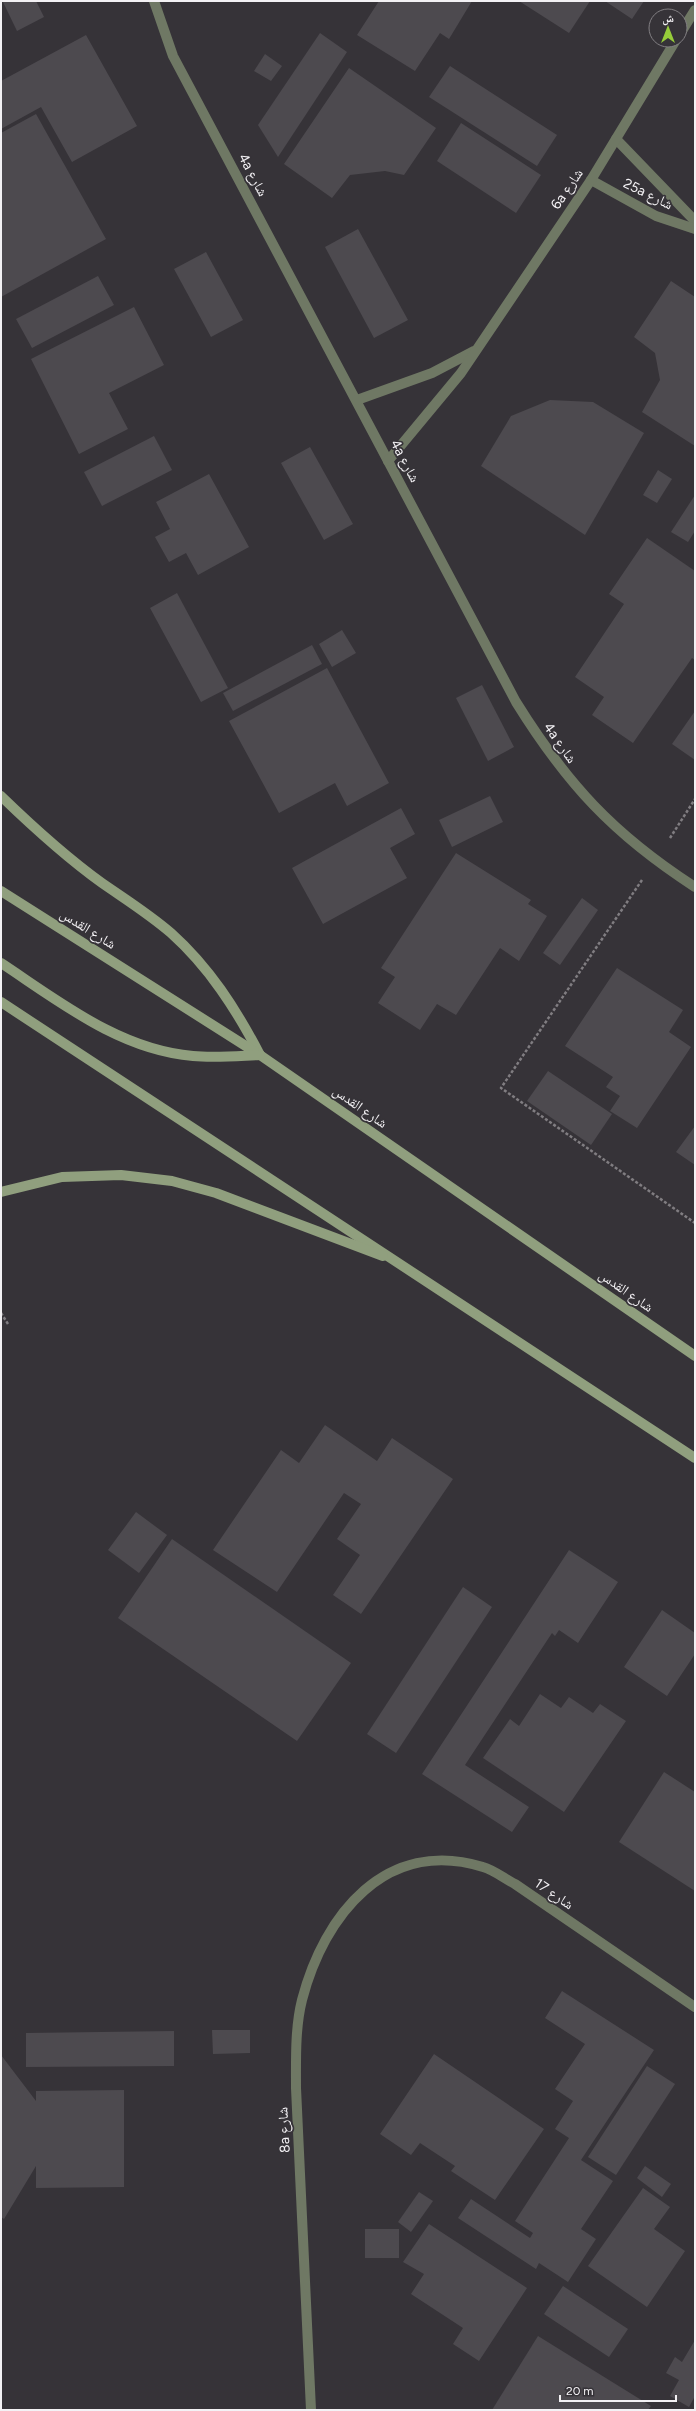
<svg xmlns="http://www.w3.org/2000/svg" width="696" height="2411" font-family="Figtree,'Noto Naskh Arabic',sans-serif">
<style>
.building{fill:#4d4a4f}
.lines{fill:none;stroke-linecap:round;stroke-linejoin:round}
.path{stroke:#807d81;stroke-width:2.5;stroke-dasharray:3 2;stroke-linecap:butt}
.minor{stroke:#6f7864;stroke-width:10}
.secondary{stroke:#909f7e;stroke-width:10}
.labels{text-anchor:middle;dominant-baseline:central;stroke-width:3.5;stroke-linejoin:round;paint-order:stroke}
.street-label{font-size:14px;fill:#f3f1f4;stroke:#363338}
</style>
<rect width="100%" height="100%" fill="#363338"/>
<g class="building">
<polygon points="36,1 44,17 17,31 3,2"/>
<polygon points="379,1 472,1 449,39 440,33 415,71 357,35"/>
<polygon points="519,1 590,1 569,33"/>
<polygon points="605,1 644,1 632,19"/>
<polygon points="320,33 347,52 278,157 258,125"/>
<polygon points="86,35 137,126 72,162 41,107 1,129 1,81"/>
<polygon points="265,54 282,66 271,81 254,71"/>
<polygon points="450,66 557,135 537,166 429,97"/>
<polygon points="349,68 436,128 404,175 385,171 350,175 332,198 284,164"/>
<polygon points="36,114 106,239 1,297 1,133"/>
<polygon points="461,123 541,175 516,213 437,161"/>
<polygon points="358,229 408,320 374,338 325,247"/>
<polygon points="206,252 243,320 211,337 174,269"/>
<polygon points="98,276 114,305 32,348 16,319"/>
<polygon points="671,281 695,297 695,446 642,412 660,380 655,353 634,337"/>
<polygon points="134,307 164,365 109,393 128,429 79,454 31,359"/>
<polygon points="550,400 593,402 644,433 585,535 481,466 511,416"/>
<polygon points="154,436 172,470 102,506 84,472"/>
<polygon points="310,447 353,524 324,540 281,463"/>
<polygon points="658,470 672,479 657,503 643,495"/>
<polygon points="209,474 249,547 198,575 186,553 169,562 155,537 170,529 156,502"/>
<polygon points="695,495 695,531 688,542 671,532"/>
<polygon points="647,538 695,571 695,660 692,658 633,743 592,715 604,697 575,677 624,604 609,594"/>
<polygon points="177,593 228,688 201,702 150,608"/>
<polygon points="342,630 356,653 332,667 319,644"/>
<polygon points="312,645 322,664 233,711 223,693"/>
<polygon points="327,668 389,783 347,806 335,783 279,813 229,721"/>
<polygon points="482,685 514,747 488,761 456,698"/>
<polygon points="695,711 695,760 672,744"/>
<polygon points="490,796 503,822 452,847 439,820"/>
<polygon points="401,808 415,834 390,848 407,878 323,924 292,868"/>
<polygon points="456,853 531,900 528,904 547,916 519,961 500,948 456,1015 437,1004 420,1030 378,1003 395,977 381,968"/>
<polygon points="582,898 598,910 560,965 543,953"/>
<polygon points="617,968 683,1010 669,1032 691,1047 637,1128 610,1111 620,1096 606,1087 613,1077 565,1046"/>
<polygon points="548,1071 612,1114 591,1145 527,1101"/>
<polygon points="695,1126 695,1165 676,1152"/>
<polygon points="325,1425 377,1461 392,1438 453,1479 361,1614 333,1595 360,1555 337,1539 361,1504 344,1493 277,1592 213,1550 281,1450 299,1463"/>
<polygon points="136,1512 167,1535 139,1573 108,1550"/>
<polygon points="172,1539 351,1663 297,1741 118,1618"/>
<polygon points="569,1550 618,1582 578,1643 559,1630 555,1636 552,1633 465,1765 529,1807 512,1832 422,1774"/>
<polygon points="463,1587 492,1607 396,1753 367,1734"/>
<polygon points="662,1610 695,1633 695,1654 667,1696 624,1667"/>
<polygon points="540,1694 561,1708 569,1697 593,1713 600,1704 626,1721 564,1812 483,1758 510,1719 519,1726"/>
<polygon points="664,1772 695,1792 695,1891 619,1842"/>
<polygon points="562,1991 654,2050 581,2160 613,2181 581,2229 596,2239 568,2282 539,2263 536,2269 458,2218 471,2199 530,2238 533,2233 515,2221 569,2138 555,2129 573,2101 555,2089 585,2044 545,2018"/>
<polygon points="212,2030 250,2030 250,2053 213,2054"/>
<polygon points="174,2031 174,2066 26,2067 26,2033"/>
<polygon points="434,2054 544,2129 495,2200 451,2171 455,2166 420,2143 411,2155 380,2134"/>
<polygon points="1,2055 36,2101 36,2091 124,2090 124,2187 36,2188 36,2166 4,2219 1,2217"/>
<polygon points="647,2066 675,2084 616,2175 588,2157"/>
<polygon points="645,2166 671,2184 662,2197 637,2178"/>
<polygon points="643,2188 670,2207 654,2229 685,2251 647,2307 588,2266"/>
<polygon points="419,2192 433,2201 411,2232 398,2222"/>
<polygon points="429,2224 527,2288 479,2361 453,2344 463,2328 411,2294 424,2274 403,2262"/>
<rect x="365" y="2229" width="34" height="29"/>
<polygon points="563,2286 628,2329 609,2357 544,2314"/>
<polygon points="538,2336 651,2406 648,2410 492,2410"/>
<polygon points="695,2340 695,2396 689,2407 670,2396 679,2380 666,2373 675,2357 682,2362"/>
</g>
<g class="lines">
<g class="path">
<polyline points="670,838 695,799"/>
<polyline points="642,880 501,1088 695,1223"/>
<polyline points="1,1313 8,1324"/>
</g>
<g class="minor">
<path d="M 154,1 L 173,56 L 516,702 C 567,784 613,834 695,887"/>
<polyline points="680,34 695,10"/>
<polyline points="616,139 695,221"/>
<polyline points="591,180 656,216 695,229"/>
<polyline points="357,400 432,373 474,351"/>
<polyline points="388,461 461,373 591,180 676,40"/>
<path d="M 311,2410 L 296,2088 C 296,2059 295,2028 302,2000 C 324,1915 386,1837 483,1867 C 494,1870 505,1879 515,1884 L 695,2007"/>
</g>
<g class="secondary">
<path d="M 1,796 C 33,827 66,857 102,883 C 125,899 149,914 171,933 C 209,967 236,1009 260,1055"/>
<polyline points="1,891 260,1055 695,1356"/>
<path d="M 1,963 C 60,1002 120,1050 193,1056 C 215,1058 237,1056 260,1055"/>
<polyline points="1,1002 695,1458"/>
<polyline points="1,1192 62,1177 121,1175 172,1181 216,1193 383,1256"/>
</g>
</g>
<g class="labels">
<g class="street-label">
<text transform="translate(253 175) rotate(62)">4a شارع</text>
<text transform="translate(567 189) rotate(-56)">6a شارع</text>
<text transform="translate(648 194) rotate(26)">25a شارع</text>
<text transform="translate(405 461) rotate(62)">4a شارع</text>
<text transform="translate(560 743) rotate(55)">4a شارع</text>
<text transform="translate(88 929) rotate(32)">شارع القدس</text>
<text transform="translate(360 1107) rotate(35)">شارع القدس</text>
<text transform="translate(626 1291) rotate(35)">شارع القدس</text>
<text transform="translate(554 1894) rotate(34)">شارع 17</text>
<text transform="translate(284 2130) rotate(-93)">8a شارع</text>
</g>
</g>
<rect width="696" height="2411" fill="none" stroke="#f3f1f4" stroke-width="4"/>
<g transform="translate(668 28)"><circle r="19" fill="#363338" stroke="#827f83"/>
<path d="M0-3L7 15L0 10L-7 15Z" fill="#96cc3a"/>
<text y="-6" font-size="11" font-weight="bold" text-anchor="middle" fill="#f3f1f4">ش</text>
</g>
<path d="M560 2395v6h116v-6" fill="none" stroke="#f3f1f4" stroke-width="2"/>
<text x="566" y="2395" font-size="12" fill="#f3f1f4" stroke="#363338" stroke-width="3" paint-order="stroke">20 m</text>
</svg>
